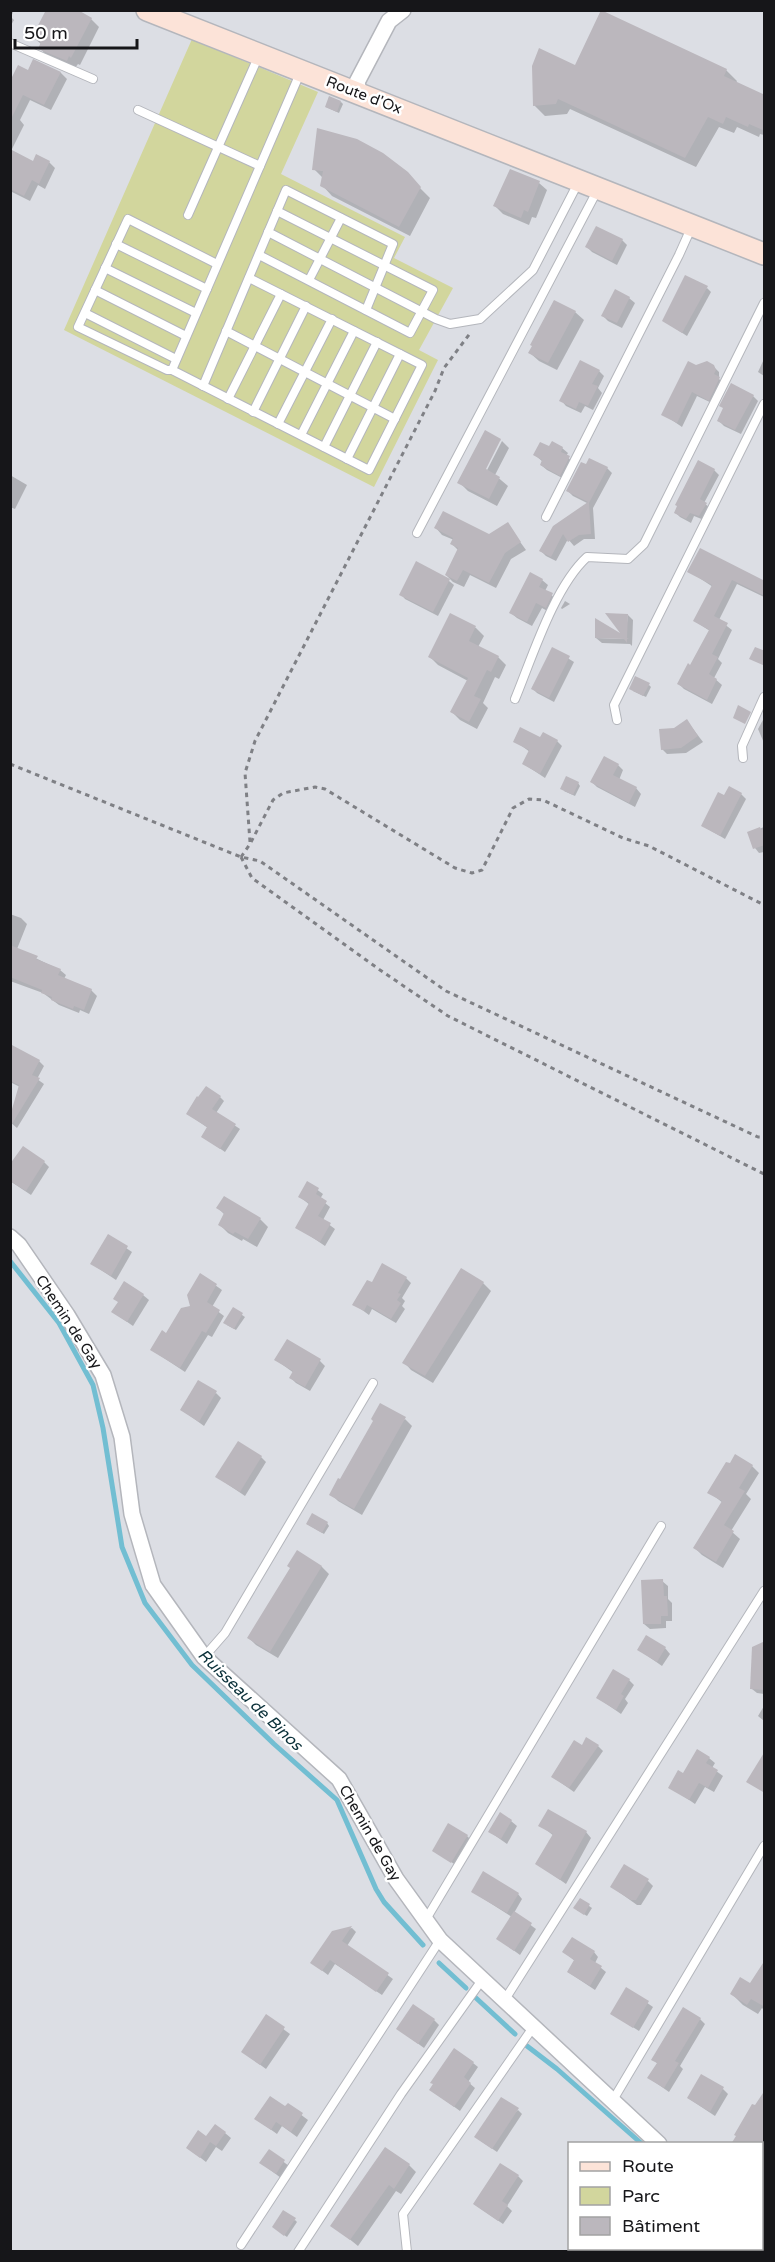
<svg xmlns="http://www.w3.org/2000/svg" width="775" height="2262" font-family="'Varela Round',sans-serif">
<style>
.green{fill:#d2d69d}
.shadow{fill:#0003}
.lines{fill:none;stroke-linecap:round;stroke-linejoin:round}
.stream{stroke:#72bed2;stroke-width:5}
.building{fill:#bbb7bd}
.lane-casing{stroke:#b4b6bc;stroke-width:10}
.street-casing{stroke:#b4b6bc;stroke-width:18}
.secondary-casing{stroke:#b4b6bc;stroke-width:24}
.path{stroke:#7f8085;stroke-width:3;stroke-dasharray:4.5 4.5;stroke-linecap:butt}
.lane{stroke:#fff;stroke-width:8}
.street{stroke:#fff;stroke-width:15}
.secondary{stroke:#fce3d8;stroke-width:21}
.labels{text-anchor:middle;dominant-baseline:central;stroke-width:5;stroke-linejoin:round;paint-order:stroke}
.street-label{font-size:15px;fill:#161619;stroke:#fff}
.water-label{font-size:16px;font-style:italic;fill:#0a3039;stroke:#fff}
</style>
<rect width="100%" height="100%" fill="#dcdee4"/>
<polygon class="green" points="192,39 318,92 281,174 405,237 394,258 453,288 419,350 438,360 374,487 64,330"/>
<g class="shadow">
<polygon points="10,10 14,10 11,17 14,20 10,27"/>
<polygon points="91,19 99,27 80,65 78,64 75,68 48,57 40,48 42,45 33,37"/>
<polygon points="33,61 61,73 67,79 51,110 30,100 20,120 24,125 11,151 34,163 49,162 55,168 45,189 38,185 30,201 10,191 10,84 28,72"/>
<polygon points="576,67 726,70 737,81 736,83 763,96 764,93 764,135 760,134 759,137 737,127 734,133 719,127 696,167 570,109 567,114 545,116 534,105"/>
<polygon points="341,102 343,104 339,113 326,107"/>
<polygon points="314,169 420,188 430,198 410,236 332,196 322,185 323,178"/>
<polygon points="539,183 547,190 536,218 532,217 529,225 503,214 495,206"/>
<polygon points="622,240 627,245 617,265 592,252 587,247"/>
<polygon points="707,288 711,292 687,336 664,321"/>
<polygon points="629,298 635,303 622,328 608,321 603,316"/>
<polygon points="575,312 584,320 557,370 539,361 530,353"/>
<polygon points="764,359 764,376 758,372"/>
<polygon points="696,366 713,366 719,372 719,379 724,384 714,404 697,396 682,427 663,414"/>
<polygon points="599,371 604,376 598,388 602,393 593,410 585,406 581,413 566,406 561,400"/>
<polygon points="753,396 758,401 741,434 724,426 718,420"/>
<polygon points="485,432 501,441 499,441 481,475 484,476 502,441 509,448 495,475 508,486 497,506 468,491 459,482"/>
<polygon points="550,448 562,448 568,453 566,456 574,463 566,480 547,470 541,465 543,462 535,455"/>
<polygon points="607,468 612,473 593,508 595,539 584,539 574,546 568,539 556,561 546,556 541,551 589,504 573,496 568,491"/>
<polygon points="714,470 719,475 704,503 710,508 704,520 694,516 691,523 680,517 675,512"/>
<polygon points="10,475 27,485 15,509 10,507"/>
<polygon points="507,524 526,550 511,559 496,588 470,575 464,587 453,582 446,575 458,550 452,544 454,540 442,535 436,528 489,536"/>
<polygon points="416,563 449,581 454,585 438,616 405,599 401,594"/>
<polygon points="689,571 764,583 764,597 737,584 719,620 732,630 718,659 722,663 714,678 722,685 712,704 684,689 679,684 691,667 710,631 695,621 713,587"/>
<polygon points="542,580 548,585 545,591 558,600 551,613 542,608 532,626 517,618 511,613"/>
<polygon points="565,601 570,604 562,609 561,608"/>
<polygon points="451,615 476,628 484,636 478,647 498,657 506,665 499,679 495,677 483,703 488,708 477,729 460,720 452,712 468,681 438,665 430,657"/>
<polygon points="628,615 633,620 632,646 630,644 602,643 596,638 625,639"/>
<polygon points="553,649 574,662 554,702 537,693 532,688"/>
<polygon points="649,685 651,687 646,697 633,691"/>
<polygon points="764,718 764,743 758,729"/>
<polygon points="687,721 703,742 686,753 667,754 662,749"/>
<polygon points="515,741 557,741 562,746 545,778 524,764 530,752"/>
<polygon points="618,765 623,770 619,780 636,788 641,794 635,807 597,787 592,782"/>
<polygon points="578,783 580,786 575,796 564,791"/>
<polygon points="741,794 746,799 725,839 703,826 725,797"/>
<polygon points="764,827 764,852 759,853 755,848 749,833"/>
<polygon points="10,914 21,918 27,924 17,949 60,970 66,975 64,979 91,990 97,996 89,1014 80,1010 79,1013 59,1005 43,993 10,981"/>
<polygon points="10,1048 39,1061 44,1066 37,1079 44,1084 17,1128 10,1122 20,1087 10,1082"/>
<polygon points="220,1097 224,1101 216,1113 240,1129 225,1152 203,1137 208,1128 188,1114"/>
<polygon points="44,1162 49,1167 31,1195 10,1181"/>
<polygon points="308,1183 323,1194 320,1199 330,1207 323,1220 335,1229 325,1246 297,1227 310,1205 300,1197"/>
<polygon points="218,1208 260,1219 268,1227 257,1247 243,1239 242,1241 228,1233 220,1225 225,1215"/>
<polygon points="108,1236 132,1252 116,1280 92,1264"/>
<polygon points="462,1270 483,1283 491,1291 433,1383 411,1370 404,1362"/>
<polygon points="201,1275 222,1290 212,1307 224,1316 212,1337 208,1335 185,1372 152,1350 192,1307"/>
<polygon points="406,1278 411,1283 402,1298 405,1301 402,1306 405,1309 396,1323 372,1309 369,1315 354,1304 372,1284"/>
<polygon points="143,1295 149,1300 133,1326 113,1312"/>
<polygon points="233,1309 245,1317 236,1330 227,1325"/>
<polygon points="276,1360 320,1361 325,1366 310,1391 296,1383 291,1378 294,1373"/>
<polygon points="216,1393 221,1398 204,1426 182,1410"/>
<polygon points="405,1419 412,1426 362,1515 338,1501 331,1494"/>
<polygon points="261,1457 266,1462 245,1496 217,1477"/>
<polygon points="752,1466 759,1473 746,1494 751,1499 731,1531 740,1539 723,1568 702,1555 695,1548 723,1503 709,1492"/>
<polygon points="327,1523 329,1526 324,1534 307,1524"/>
<polygon points="297,1552 322,1567 329,1574 278,1658 256,1645 249,1638 292,1569"/>
<polygon points="662,1581 668,1586 668,1599 672,1603 672,1621 666,1621 666,1628 650,1629 644,1624"/>
<polygon points="764,1642 764,1694 757,1693 752,1689"/>
<polygon points="665,1648 670,1654 662,1666 639,1650"/>
<polygon points="629,1680 634,1685 625,1699 628,1703 621,1714 598,1698"/>
<polygon points="764,1706 764,1721 758,1716"/>
<polygon points="598,1746 603,1751 574,1792 553,1777 582,1747"/>
<polygon points="697,1751 709,1758 715,1763 712,1768 723,1776 714,1792 705,1787 695,1804 670,1787 684,1775"/>
<polygon points="511,1821 517,1826 507,1844 490,1832"/>
<polygon points="540,1825 586,1832 591,1838 566,1884 536,1863 554,1836"/>
<polygon points="467,1836 472,1841 457,1866 434,1850"/>
<polygon points="648,1881 653,1886 641,1905 637,1905 612,1887"/>
<polygon points="473,1892 518,1894 522,1899 514,1913 536,1929 520,1955 498,1939 512,1917"/>
<polygon points="580,1900 592,1908 587,1916 577,1910"/>
<polygon points="352,1928 356,1932 347,1946 393,1979 382,1995 335,1964 328,1975 312,1963 333,1932"/>
<polygon points="564,1952 594,1952 598,1957 595,1963 606,1972 595,1990 568,1972 575,1961"/>
<polygon points="764,1962 764,2010 762,2008 758,2014 743,2005 732,1994 751,1985"/>
<polygon points="627,1989 653,2007 639,2031 612,2014"/>
<polygon points="267,2017 290,2034 266,2069 243,2052"/>
<polygon points="700,2019 705,2024 680,2066 683,2069 669,2092 649,2078 658,2064 653,2059"/>
<polygon points="434,2020 439,2025 424,2048 398,2029"/>
<polygon points="473,2063 478,2067 468,2082 475,2088 460,2111 431,2090"/>
<polygon points="723,2089 728,2094 715,2116 688,2098"/>
<polygon points="764,2103 764,2167 762,2166"/>
<polygon points="288,2105 308,2120 297,2137 282,2126 277,2134 256,2119 286,2108"/>
<polygon points="518,2110 522,2114 497,2152 481,2141"/>
<polygon points="225,2133 231,2138 222,2151 216,2147 206,2162 188,2148 207,2138"/>
<polygon points="269,2151 289,2166 281,2178 261,2163"/>
<polygon points="409,2165 416,2172 401,2194 396,2191 358,2246 332,2225"/>
<polygon points="518,2176 523,2181 507,2206 512,2211 503,2224 474,2204"/>
<polygon points="295,2220 297,2222 287,2237 276,2229"/>
</g>
<g class="lines">
<g class="stream">
<polyline points="10,1261 59,1323 93,1385 103,1428 122,1547 145,1603 192,1665 274,1744 337,1800 376,1889 384,1902 423,1945"/>
<polyline points="439,1963 466,1988"/>
<polyline points="476,1998 515,2034"/>
<polyline points="527,2046 557,2069 642,2144"/>
<polyline points="749,2248 752,2252"/>
</g>
</g>
<g class="building">
<polygon points="46,10 78,10 92,18 71,58 69,56 67,61 38,49 41,42 32,37"/>
<polygon points="601,10 727,69 724,76 765,95 765,131 749,124 748,127 726,117 723,124 708,117 685,158 558,99 556,104 533,106 532,66 539,48 575,65"/>
<polygon points="33,59 61,72 44,105 23,95 10,121 10,81 18,65 28,70"/>
<polygon points="329,96 341,101 337,112 325,107"/>
<polygon points="317,128 357,139 383,153 408,172 421,187 399,227 320,186 323,171 312,170"/>
<polygon points="10,149 33,161 36,154 50,161 39,184 32,180 24,196 10,189"/>
<polygon points="510,169 540,181 528,212 524,210 521,218 493,206"/>
<polygon points="596,226 623,239 612,261 585,247"/>
<polygon points="685,275 708,286 682,333 662,321"/>
<polygon points="615,289 630,297 617,323 601,316"/>
<polygon points="554,300 576,311 548,363 528,353 532,346 530,345"/>
<polygon points="580,360 600,370 592,384 598,386 588,406 579,402 576,409 559,401"/>
<polygon points="688,361 696,365 707,361 714,365 716,370 714,374 720,377 709,401 692,392 677,423 661,415"/>
<polygon points="731,383 754,395 735,430 717,421 723,408 719,406"/>
<polygon points="485,430 501,439 486,469 500,477 489,499 457,483"/>
<polygon points="552,441 563,447 561,452 570,456 560,476 540,465 542,460 533,455 540,442 549,446"/>
<polygon points="589,458 608,467 589,503 591,534 579,535 568,542 563,534 551,557 539,551 553,526 588,502 566,491 581,462 586,464"/>
<polygon points="698,460 715,469 700,499 707,503 699,516 690,513 686,519 674,513 677,506 675,505"/>
<polygon points="443,511 489,534 508,522 521,542 505,553 489,583 463,570 457,581 445,575 458,548 450,544 453,538 434,528"/>
<polygon points="700,548 765,581 765,596 732,580 714,616 728,623 712,654 718,657 709,674 717,679 707,700 677,684 688,663 690,665 709,630 693,621 712,585 687,572"/>
<polygon points="416,561 450,579 433,612 399,595"/>
<polygon points="530,572 543,579 539,587 553,593 546,608 536,603 527,622 509,613"/>
<polygon points="450,613 476,626 469,641 499,656 491,672 487,670 474,696 481,699 469,722 450,712 468,678 428,657"/>
<polygon points="605,613 628,614 627,638 629,639 627,639 627,643 624,639 595,638 595,618 620,633"/>
<polygon points="552,647 570,656 549,698 531,689"/>
<polygon points="755,647 765,651 765,666 749,659"/>
<polygon points="635,676 650,683 643,696 629,689"/>
<polygon points="738,705 751,712 745,724 733,718"/>
<polygon points="687,719 698,736 681,748 661,750 659,729 674,728"/>
<polygon points="520,727 540,737 543,732 558,740 540,774 522,764 529,750 513,742"/>
<polygon points="604,756 619,764 613,775 637,787 629,803 590,782"/>
<polygon points="566,776 579,782 573,795 560,789"/>
<polygon points="729,786 742,793 720,836 701,826 718,792 724,795"/>
<polygon points="760,827 761,830 765,828 765,845 753,849 747,832"/>
<polygon points="10,945 38,956 36,959 61,969 58,975 92,989 84,1010 74,1006 73,1009 51,1000 52,997 41,993 42,990 10,977"/>
<polygon points="10,1044 40,1060 32,1075 40,1078 12,1124 10,1116 19,1085 10,1081"/>
<polygon points="206,1086 221,1096 212,1109 236,1124 220,1149 201,1137 207,1127 186,1114 197,1096 198,1097"/>
<polygon points="23,1146 45,1161 26,1191 10,1181 10,1164"/>
<polygon points="307,1181 319,1188 316,1194 327,1201 318,1216 331,1223 320,1242 295,1228 309,1203 298,1197"/>
<polygon points="224,1196 261,1218 248,1239 235,1232 233,1234 218,1225 224,1213 216,1208"/>
<polygon points="108,1234 128,1246 111,1276 90,1264"/>
<polygon points="382,1263 407,1277 398,1293 401,1294 397,1300 401,1303 391,1319 367,1305 364,1311 352,1305 367,1280 372,1282"/>
<polygon points="461,1268 484,1282 425,1376 402,1363"/>
<polygon points="200,1273 217,1284 207,1302 220,1310 206,1333 202,1331 180,1368 150,1350 162,1330 166,1333 181,1308 190,1306 187,1295"/>
<polygon points="124,1281 144,1294 127,1322 111,1312 118,1302 113,1299"/>
<polygon points="233,1307 243,1313 234,1329 223,1323"/>
<polygon points="287,1339 321,1359 305,1387 289,1378 293,1371 274,1360"/>
<polygon points="198,1380 217,1391 199,1422 180,1410"/>
<polygon points="380,1403 406,1417 354,1509 329,1495 338,1478 340,1479 373,1421 371,1419"/>
<polygon points="238,1441 262,1456 240,1492 215,1477"/>
<polygon points="735,1454 753,1465 739,1488 745,1491 724,1525 734,1531 716,1562 693,1548 722,1501 707,1493 726,1462 730,1463"/>
<polygon points="312,1513 328,1522 322,1533 306,1524"/>
<polygon points="297,1550 322,1566 270,1652 247,1638 290,1568 287,1566"/>
<polygon points="663,1579 664,1596 667,1596 668,1616 661,1616 661,1624 643,1624 641,1580"/>
<polygon points="646,1635 666,1647 657,1662 637,1650"/>
<polygon points="765,1641 765,1690 750,1689 752,1647"/>
<polygon points="613,1669 630,1679 621,1694 624,1696 616,1710 596,1698"/>
<polygon points="586,1737 599,1745 569,1788 551,1777 574,1740 582,1745"/>
<polygon points="697,1749 710,1757 706,1763 718,1770 708,1788 699,1783 689,1800 668,1788 678,1770 683,1773"/>
<polygon points="765,1751 765,1793 746,1782"/>
<polygon points="548,1809 587,1831 560,1880 535,1864 553,1834 538,1826"/>
<polygon points="500,1812 512,1820 501,1839 488,1832"/>
<polygon points="448,1823 468,1835 451,1863 432,1851"/>
<polygon points="624,1864 649,1879 636,1900 631,1900 610,1887"/>
<polygon points="483,1871 519,1893 507,1913 471,1892"/>
<polygon points="580,1898 590,1904 584,1915 573,1908"/>
<polygon points="514,1911 532,1923 514,1951 496,1939"/>
<polygon points="352,1926 342,1941 389,1973 376,1992 330,1960 322,1971 310,1963 332,1931"/>
<polygon points="572,1937 595,1951 590,1959 602,1966 590,1986 567,1972 574,1960 562,1952"/>
<polygon points="765,1960 765,2007 751,1999 747,2005 730,1994 740,1977 750,1983"/>
<polygon points="626,1987 649,2001 633,2028 610,2014"/>
<polygon points="413,2004 435,2019 418,2044 396,2029"/>
<polygon points="683,2007 701,2018 675,2061 679,2063 664,2088 647,2078 657,2063 651,2060"/>
<polygon points="266,2014 285,2027 260,2065 241,2052"/>
<polygon points="454,2048 474,2062 464,2077 471,2083 454,2107 429,2090 433,2084 430,2083"/>
<polygon points="701,2074 724,2087 710,2112 687,2098"/>
<polygon points="765,2090 765,2144 731,2144 736,2136 734,2135 752,2104 755,2105"/>
<polygon points="270,2096 285,2106 288,2103 303,2113 291,2132 276,2122 271,2130 254,2119"/>
<polygon points="501,2097 519,2108 492,2149 474,2137"/>
<polygon points="215,2124 226,2132 216,2146 210,2142 200,2158 186,2148 198,2130 206,2136"/>
<polygon points="385,2147 410,2164 394,2189 389,2185 350,2240 330,2226"/>
<polygon points="269,2149 285,2160 276,2174 259,2163"/>
<polygon points="500,2163 519,2175 502,2201 508,2205 498,2221 473,2204"/>
<polygon points="283,2210 296,2218 284,2236 272,2227"/>
</g>
<g class="lines">
<defs>
<g id="lane">
<polyline points="10,43 93,79"/>
<polyline points="138,110 260,166"/>
<polyline points="188,215 259,55"/>
<polyline points="268,232 436,319 450,324 480,319 533,270 578,183"/>
<polyline points="116,244 207,289"/>
<polyline points="259,255 410,333 433,290 277,211"/>
<polyline points="217,264 128,219 78,327 167,370 172,370 369,470 422,365 249,278"/>
<polyline points="105,268 196,313"/>
<polyline points="309,280 341,218"/>
<polyline points="95,290 186,336"/>
<polyline points="85,313 176,359"/>
<polyline points="226,331 395,419"/>
<polyline points="172,370 301,71"/>
<polyline points="203,386 286,190 393,244 366,310"/>
<polyline points="228,399 281,294"/>
<polyline points="253,412 306,306"/>
<polyline points="278,424 332,319"/>
<polyline points="301,435 354,331"/>
<polyline points="324,447 377,342"/>
<polyline points="347,459 400,354"/>
<polyline points="546,517 679,255 692,226"/>
<polyline points="417,533 597,191"/>
<path d="M 515,699 C 532,658 554,587 587,557 L 628,559 L 644,544 L 764,303"/>
<polyline points="617,720 614,705 764,404"/>
<polyline points="743,758 742,746 764,697"/>
<polyline points="204,1657 225,1633 373,1383"/>
<polyline points="425,1921 661,1526"/>
<polyline points="504,2001 764,1591"/>
<polyline points="613,2100 764,1846"/>
<polyline points="241,2245 440,1940"/>
<polyline points="298,2252 401,2094 482,1980"/>
<polyline points="407,2252 403,2214 534,2026"/>
</g>
<g id="street">
<polyline points="359,92 357,82 389,21 403,10"/>
<polyline points="10,1237 19,1245 67,1315 103,1375 122,1437 132,1514 153,1585 204,1657 339,1779 396,1879 440,1940 659,2144"/>
<polyline points="762,2242 764,2245"/>
</g>
<polyline id="secondary" points="147,10 764,254"/>
</defs>
<use href="#lane" class="lane-casing"/>
<use href="#street" class="street-casing"/>
<use href="#secondary" class="secondary-casing"/>
<g class="path">
<polyline points="10,764 241,857 260,861 446,991 758,1137 764,1137"/>
<polyline points="250,842 245,773 255,741 435,391 444,368 471,332"/>
<polyline points="241,857 250,844 273,800 283,793 315,787 325,789 455,868 472,873 482,870 513,808 529,799 543,800 623,838 649,846 764,905"/>
<polyline points="241,857 252,878 380,970 448,1016 764,1174"/>
</g>
<use href="#lane" class="lane"/>
<use href="#street" class="street"/>
<use href="#secondary" class="secondary"/>
</g>
<g class="labels">
<g class="street-label">
<text transform="translate(364 95) rotate(21)">Route d'Ox</text>
<text transform="translate(69 1322) rotate(57)">Chemin de Gay</text>
<text transform="translate(370 1833) rotate(60)">Chemin de Gay</text>
</g>
<g class="water-label">
<text transform="translate(250 1700) rotate(44)">Ruisseau de Binos</text>
</g>
</g>
<rect width="775" height="2262" fill="none" stroke="#161619" stroke-width="24"/>
<rect x="568" y="2142" width="195" height="108" fill="#ffffff" stroke="#a2a2a3" stroke-width="1.5"/>
<rect x="580" y="2162" width="30" height="9" fill="#fce3d8" stroke="#a2a2a3" stroke-width="1.5"/>
<text x="622" y="2172" font-size="18" fill="#161619">Route</text>
<rect x="580" y="2187" width="30" height="18" fill="#d2d69d" stroke="#a2a2a3" stroke-width="1.5"/>
<text x="622" y="2202" font-size="18" fill="#161619">Parc</text>
<rect x="580" y="2217" width="30" height="18" fill="#bbb7bd" stroke="#a2a2a3" stroke-width="1.5"/>
<text x="622" y="2232" font-size="18" fill="#161619">Bâtiment</text>
<path d="M15 39v9h122v-9" fill="none" stroke="#161619" stroke-width="3"/>
<text x="24" y="39" font-size="18" fill="#161619" stroke="#ffffff" stroke-width="4.5" paint-order="stroke">50 m</text>
</svg>
